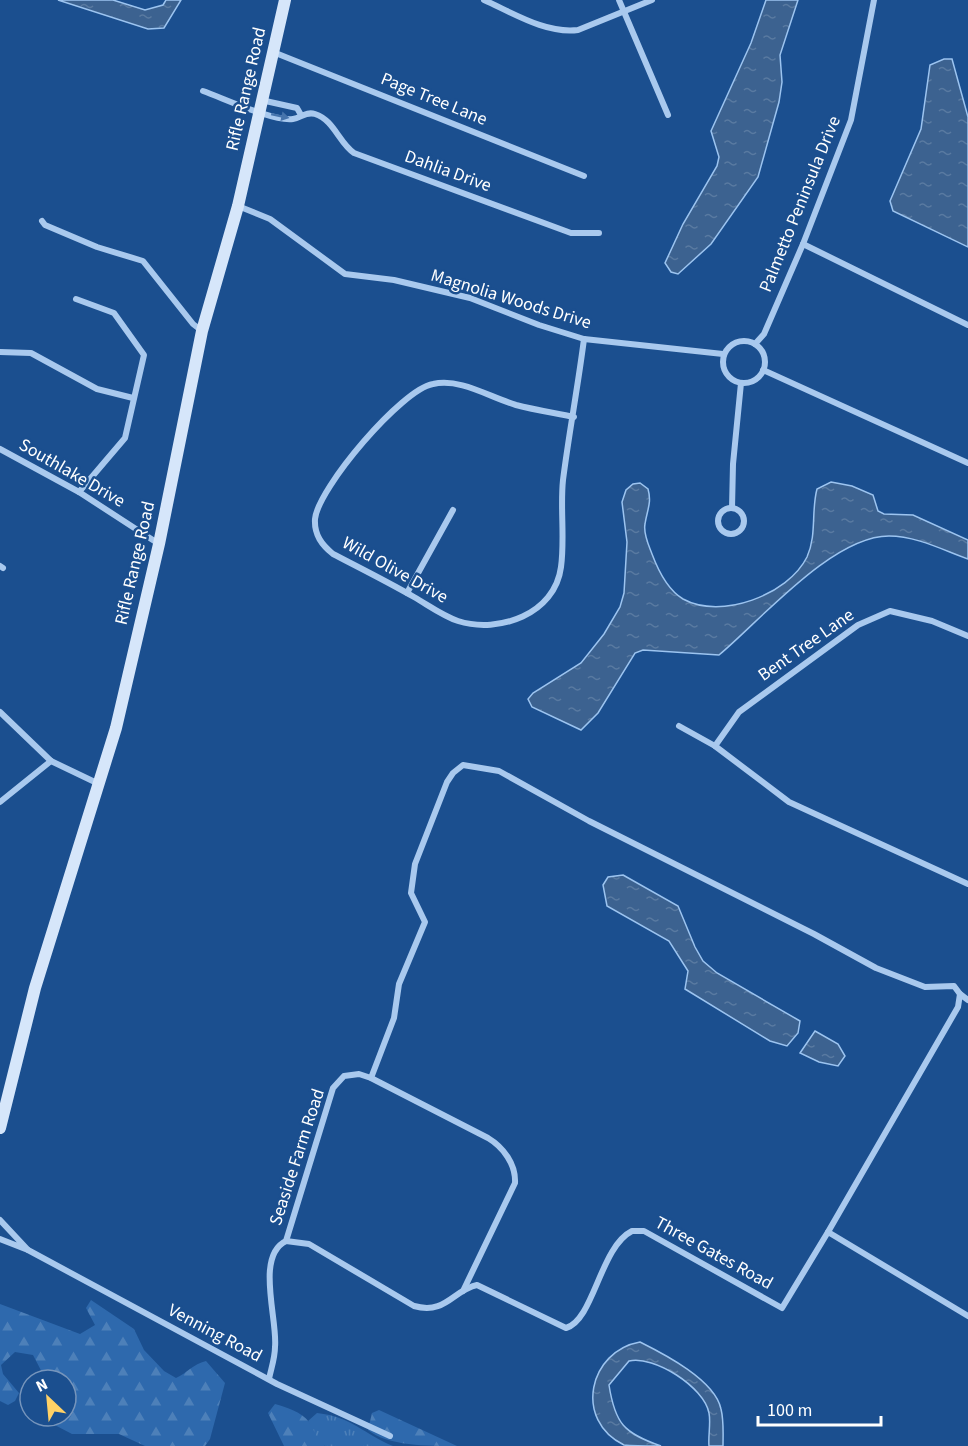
<svg xmlns="http://www.w3.org/2000/svg" width="968" height="1446" font-family="'Source Sans 3',sans-serif">
<style>
.grass{fill:url(#grass-tufts)}
.forest{fill:url(#forest-firs)}
.water{fill:url(#water-ripples);stroke:#9cc4f0;stroke-width:1.5}
.lines{fill:none;stroke-linecap:round;stroke-linejoin:round}
.street{stroke:#a9c9ee;stroke-width:6}
.secondary{stroke:#d6e6fa;stroke-width:12}
.oneway{fill:#4674ac}
.labels{text-anchor:middle;dominant-baseline:central;stroke-width:5;stroke-linejoin:round;paint-order:stroke}
.street-label{font-size:18px;fill:#fff;stroke:#1b4f8f}
</style>
<defs>
<pattern id="grass-tufts" width="24" height="20" patternUnits="userSpaceOnUse" patternTransform="scale(1.5)"><rect width="24" height="20" fill="#2e69ad"/><path d="M3 7l-1-3M5 7V3M7 7l1-3M15 17l-1-3M17 17v-4M19 17l1-3" fill="none" stroke="#4d80b9"/></pattern>
<pattern id="forest-firs" width="22" height="20" patternUnits="userSpaceOnUse" patternTransform="scale(1.5)"><rect width="22" height="20" fill="#2e69ad"/><path d="M5 1l3.5 6h-7zM16 11l3.5 6h-7z" fill="#4d80b9"/></pattern>
<pattern id="water-ripples" width="26" height="14" patternUnits="userSpaceOnUse" patternTransform="scale(1.5)"><rect width="26" height="14" fill="#3c6290"/><path d="M2 4q2-2 4 0t4 0M15 11q2-2 4 0t4 0" fill="none" stroke="#597aa1"/></pattern>
</defs>
<rect width="100%" height="100%" fill="#1b4f8f"/>
<path class="grass" d="M 317,1413 C 353,1417 363,1434 393,1446 L 325,1446 L 319,1442 L 308,1421 Z"/>
<g class="forest">
<path d="M 91,1300 L 134,1329 L 144,1350 L 164,1371 L 176,1378 C 187,1373 193,1364 206,1361 L 225,1383 L 210,1439 L 205,1446 L 145,1446 L 119,1434 L 72,1434 L 49,1422 L 46,1416 L 66,1416 L 66,1380 L 46,1380 L 33,1355 L 15,1352 L 1,1365 L 3,1374 L 19,1393 L 15,1401 L 8,1405 L 0,1401 L 0,1304 L 80,1334 L 95,1325 L 86,1308 Z"/>
<path d="M 275,1404 C 286,1407 302,1412 309,1422 C 315,1431 316,1439 325,1446 L 284,1446 L 268,1413 Z"/>
<path d="M 379,1410 L 457,1446 C 428,1446 387,1446 368,1430 L 372,1413 Z"/>
</g>
<g class="water">
<polygon points="58,0 113,0 145,10 163,5 166,0 181,0 164,28 148,29"/>
<polygon points="766,0 798,0 780,55 782,82 779,102 758,177 711,244 678,274 671,272 665,263 683,224 717,166 719,157 711,131 751,43"/>
<polygon points="944,59 952,59 968,117 968,247 893,211 890,201 921,129 930,65"/>
<path d="M 831,482 L 852,486 L 873,495 L 878,511 L 884,514 L 913,515 L 968,540 L 968,559 C 943,550 916,536 889,536 C 832,536 760,621 719,655 L 643,650 L 635,653 L 598,713 L 581,730 L 532,707 L 528,699 L 533,693 L 581,663 L 604,634 L 620,607 L 624,593 L 627,542 L 622,502 L 626,490 L 633,484 L 640,483 L 648,489 C 652,503 647,510 645,524 C 643,534 649,546 652,554 C 658,570 668,590 683,599 C 721,620 788,595 807,557 C 817,535 811,511 817,489 Z"/>
<polygon points="623,875 678,906 695,947 703,961 717,973 800,1021 798,1033 787,1046 770,1041 685,989 688,971 669,941 607,906 603,885 608,877"/>
<polygon points="815,1031 838,1044 845,1056 838,1066 819,1062 800,1053"/>
<path d="M 640,1342 C 664,1354 715,1380 721,1409 C 724,1421 723,1434 723,1446 L 709,1446 C 708,1436 711,1423 709,1413 C 704,1387 654,1355 629,1361 L 609,1385 C 615,1424 624,1433 661,1446 C 651,1446 633,1446 624,1445 C 573,1420 589,1351 640,1342 Z"/>
</g>
<g class="lines">
<g class="street">
<path d="M 484,0 C 513,13 546,34 578,30 L 652,0"/>
<polyline points="619,0 668,115"/>
<polyline points="273,52 584,176"/>
<path d="M 203,91 C 223,98 274,122 293,119 C 301,118 306,111 315,114 C 334,120 339,143 354,153 L 571,233 L 599,233"/>
<polyline points="261,100 297,108 301,115"/>
<polyline points="238,206 270,219 345,274 394,280 470,298 539,325 584,339 723,354"/>
<polyline points="42,221 45,225 97,247 143,261 193,324 202,331"/>
<polyline points="803,244 968,325"/>
<polyline points="76,299 114,313 144,355 125,438 79,492"/>
<circle cx="744" cy="362" r="21"/>
<polyline points="755,344 764,334 803,244 851,120 874,0"/>
<polyline points="0,352 31,353 97,389 133,398"/>
<polyline points="763,370 968,463"/>
<path d="M 574,417 C 555,413 535,410 516,405 C 489,397 461,378 433,384 C 402,389 318,488 315,519 C 314,535 322,545 333,554 C 360,568 388,582 414,597 C 428,605 443,616 458,621 C 499,634 555,614 561,567 C 565,538 560,508 563,480 C 569,433 578,386 584,339"/>
<polyline points="0,449 79,492 159,544"/>
<circle cx="731" cy="521" r="13"/>
<polyline points="732,508 733,464 741,383"/>
<polyline points="0,566 3,568"/>
<polyline points="407,593 453,510"/>
<polyline points="0,712 51,761 99,784"/>
<polyline points="679,726 715,746 789,802 968,884"/>
<polyline points="715,746 739,712 858,625 890,611 932,621 968,636"/>
<polyline points="0,802 51,761"/>
<polyline points="960,994 968,1000"/>
<polyline points="371,1078 394,1018 399,984 425,922 411,893 415,864 447,782 453,773 463,765 499,771 589,821 814,934 876,968 925,987 954,986 960,994 958,1007 828,1232"/>
<polyline points="0,1220 28,1250 0,1239"/>
<path d="M 286,1241 L 309,1244 L 414,1306 C 446,1315 453,1290 477,1285 L 566,1328 C 594,1320 600,1247 632,1231 L 644,1231 L 782,1308 L 828,1232 L 968,1316"/>
<polyline points="28,1250 277,1384 390,1436"/>
<path d="M 269,1379 C 271,1369 275,1358 275,1347 C 278,1320 255,1256 286,1241 L 333,1088 L 344,1076 L 359,1074 L 371,1078 L 488,1138 C 503,1147 516,1164 515,1183 L 463,1291"/>
</g>
<polyline class="secondary" points="0,1128 35,988 116,728 159,544 202,331 238,206 285,0"/>
</g>
<defs><path id="oneway-solid" d="M-6-.8H1V-3.2L6.5 0L1 3.2V.8H-6Z" transform="scale(1.5)"/></defs>
<use class="oneway" href="#oneway-solid" transform="translate(280 116) rotate(12)"/>
<g class="labels">
<g class="street-label">
<text transform="translate(246 89) rotate(-77)">Rifle Range Road</text>
<text transform="translate(434 99) rotate(22)">Page Tree Lane</text>
<text transform="translate(448 171) rotate(20)">Dahlia Drive</text>
<text transform="translate(800 204) rotate(-68)">Palmetto Peninsula Drive</text>
<text transform="translate(511 299) rotate(17)">Magnolia Woods Drive</text>
<text transform="translate(72 473) rotate(30)">Southlake Drive</text>
<text transform="translate(135 563) rotate(-77)">Rifle Range Road</text>
<text transform="translate(395 570) rotate(29)">Wild Olive Drive</text>
<text transform="translate(806 645) rotate(-35)">Bent Tree Lane</text>
<text transform="translate(297 1157) rotate(-72)">Seaside Farm Road</text>
<text transform="translate(714 1253) rotate(29)">Three Gates Road</text>
<text transform="translate(215 1333) rotate(28)">Venning Road</text>
</g>
</g>
<g transform="translate(48 1398) rotate(334)"><circle r="28" fill="#1b4f8f" stroke="#7695bc" stroke-width="1.5"/>
<path d="M0-4.5L10 22L0 15L-10 22Z" fill="#ffd166"/>
<text y="-9" font-size="16" font-weight="bold" text-anchor="middle" fill="#ffffff">N</text>
</g>
<path d="M758 1416v9h123v-9" fill="none" stroke="#ffffff" stroke-width="3"/>
<text x="767" y="1416" font-size="18" fill="#ffffff" stroke="#1b4f8f" stroke-width="4.5" paint-order="stroke">100 m</text>
</svg>
